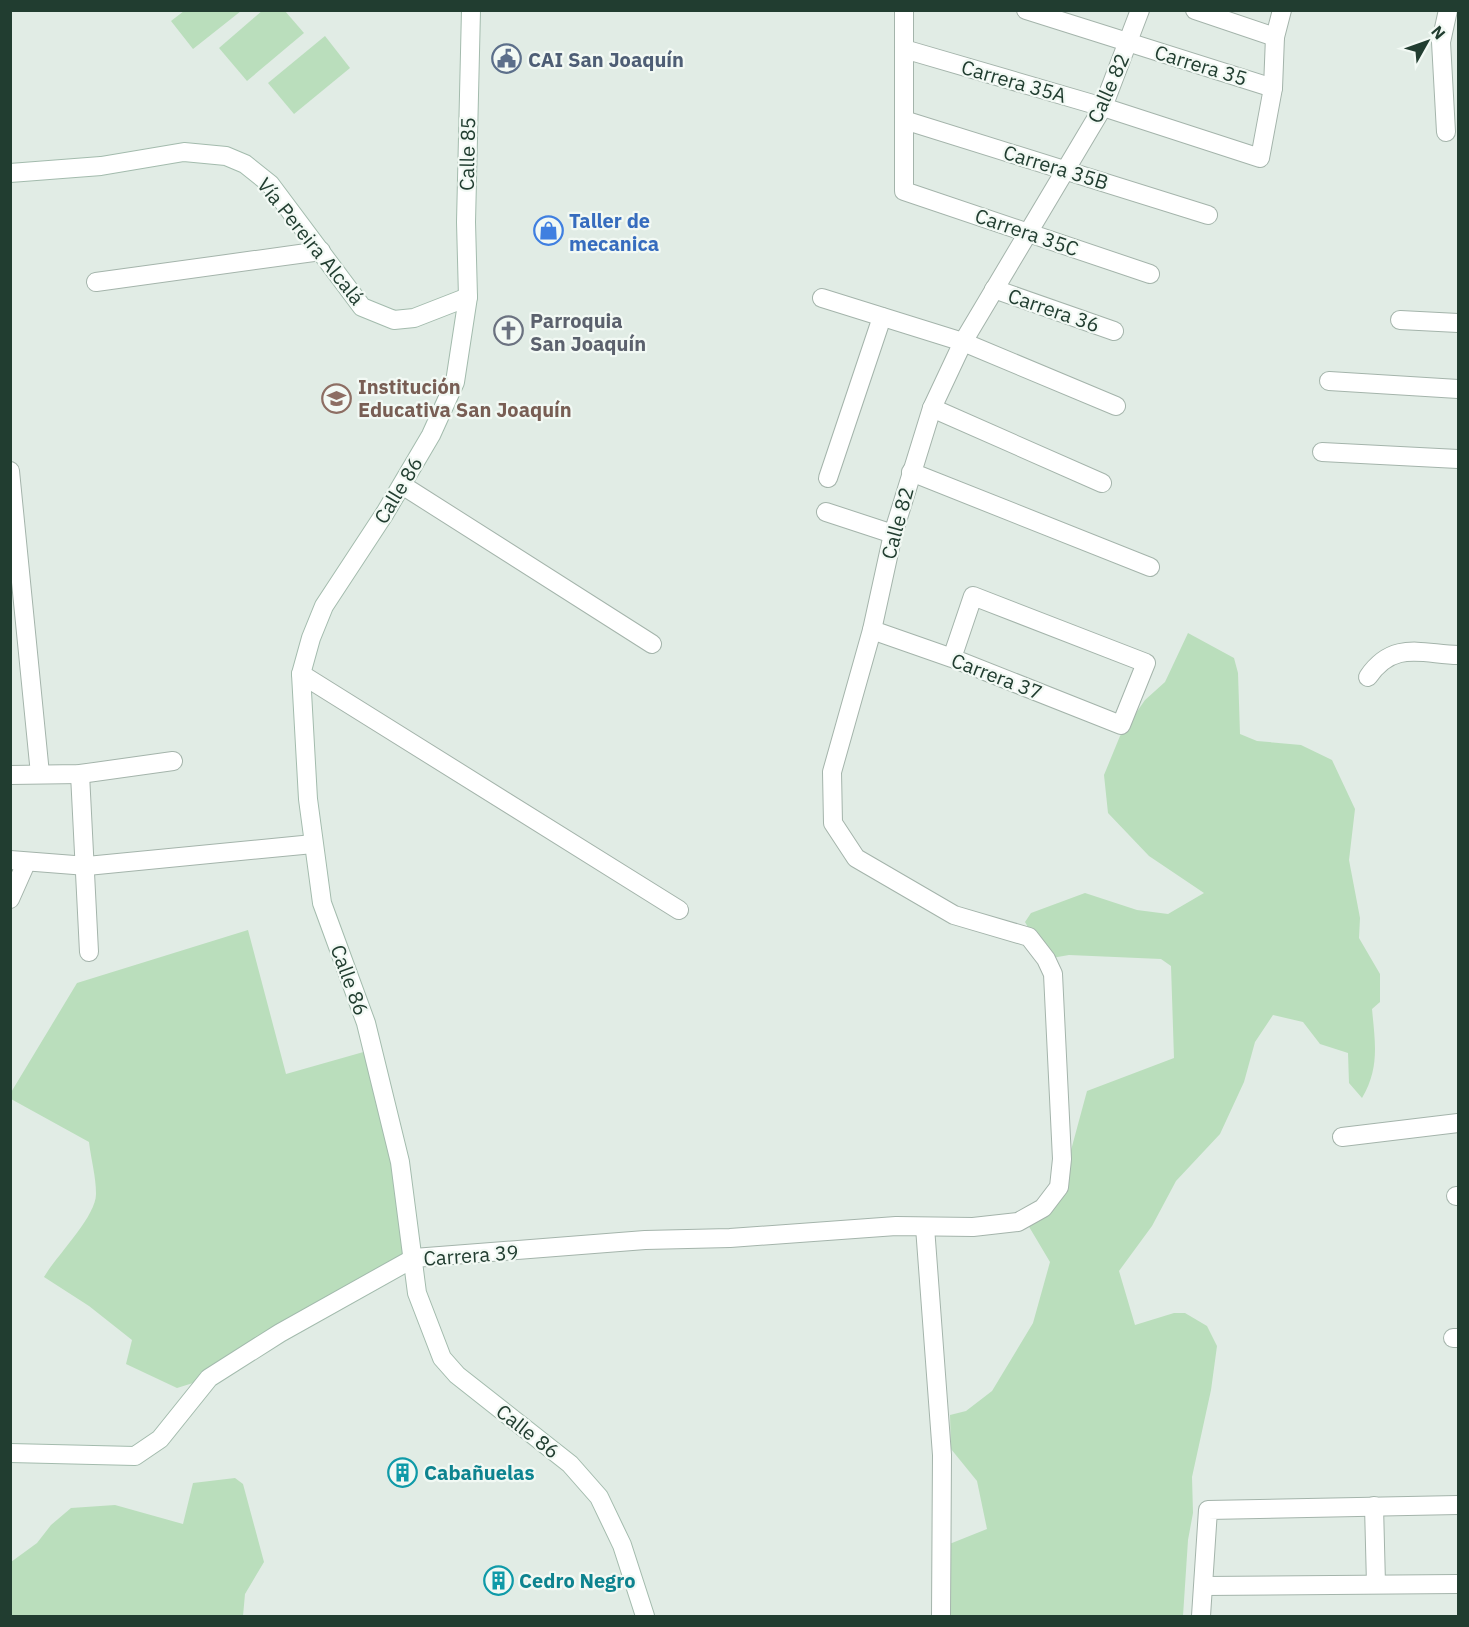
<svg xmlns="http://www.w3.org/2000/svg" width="1469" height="1627" font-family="'IBM Plex Sans',sans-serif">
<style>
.green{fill:#badebc}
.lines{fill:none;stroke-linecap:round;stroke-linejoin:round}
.minor-casing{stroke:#a4b4ab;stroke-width:20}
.secondary-casing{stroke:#a3bbad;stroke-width:20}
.minor{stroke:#fff;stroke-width:18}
.secondary{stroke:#fff;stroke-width:18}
.labels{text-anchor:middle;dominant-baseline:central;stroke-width:4.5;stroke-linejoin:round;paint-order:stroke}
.service-label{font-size:20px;font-weight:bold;fill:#4e5e75;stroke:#f2f9f4;text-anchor:start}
.street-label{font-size:20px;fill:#213d30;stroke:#f2f9f4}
.shop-label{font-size:20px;font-weight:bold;fill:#366cbe;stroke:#f2f9f4;text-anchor:start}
.worship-label{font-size:20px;font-weight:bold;fill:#5b616d;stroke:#f2f9f4;text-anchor:start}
.education-label{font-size:20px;font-weight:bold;fill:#785e54;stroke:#f2f9f4;text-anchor:start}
.culture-label{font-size:20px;font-weight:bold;fill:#0d838f;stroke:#f2f9f4;text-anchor:start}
</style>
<rect width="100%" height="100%" fill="#e1ece5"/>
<g class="green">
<polygon points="263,10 285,11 304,33 247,81 219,48"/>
<polygon points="184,11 184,10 241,11 193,49 171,21"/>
<polygon points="325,36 350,68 294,114 268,83"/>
<path d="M 1188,633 L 1234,658 L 1238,673 L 1240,734 L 1257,741 L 1301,745 L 1332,760 L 1355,809 L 1349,860 L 1360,918 L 1359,938 L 1380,974 L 1380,1002 L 1372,1009 C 1375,1042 1380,1068 1362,1098 L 1349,1083 L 1348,1053 L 1320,1044 L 1303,1022 L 1273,1015 L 1255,1042 L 1244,1082 L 1220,1134 L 1176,1181 L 1152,1226 L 1119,1271 L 1135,1325 L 1174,1313 L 1185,1313 L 1207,1326 L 1217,1346 L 1211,1390 L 1192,1477 L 1193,1513 L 1188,1540 L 1183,1616 L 942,1616 L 942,1547 L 987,1529 L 977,1481 L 951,1449 L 950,1415 L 966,1411 L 992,1391 L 1033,1323 L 1050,1262 L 1028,1225 L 1057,1202 L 1087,1091 L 1174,1058 L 1171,966 L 1161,959 L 1069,955 L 1046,959 L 1025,922 L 1031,913 L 1085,893 L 1137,910 L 1168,914 L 1204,893 L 1149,856 L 1108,813 L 1104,775 L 1120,736 L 1145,700 L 1165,682 Z"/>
<path d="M 248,930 L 286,1074 L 367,1051 L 393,1156 L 409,1258 L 209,1378 L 177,1388 L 126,1364 L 132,1340 L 89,1306 L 44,1277 C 56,1256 96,1217 96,1194 C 96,1177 91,1159 89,1142 L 11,1099 L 10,1094 L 77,983 Z"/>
<polygon points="235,1478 243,1484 264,1562 245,1594 243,1616 11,1616 11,1562 37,1543 51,1525 71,1508 115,1505 183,1524 193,1483"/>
</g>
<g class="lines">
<defs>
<g id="minor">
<polyline points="904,10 904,191 1150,274"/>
<polyline points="1026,10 1273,88"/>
<polyline points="1195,10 1275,37"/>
<polyline points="904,49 1103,107 1260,158 1273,88 1275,37 1282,10"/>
<polyline points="904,120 1208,215"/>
<polyline points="1446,132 1441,42 1448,10"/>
<polyline points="96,282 321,251"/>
<polyline points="994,289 1114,331"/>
<polyline points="822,298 963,342 1116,406"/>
<polyline points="1400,320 1458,323"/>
<polyline points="1329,381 1458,389"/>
<polyline points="932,408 1102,483"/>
<polyline points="1322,452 1458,459"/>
<polyline points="10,471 40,774"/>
<polyline points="911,472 1150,567"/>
<polyline points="828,478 882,317"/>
<polyline points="402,485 652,644"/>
<polyline points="826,512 893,534"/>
<polyline points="872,630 952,658 1121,725 1146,663 973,596 952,658"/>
<polyline points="301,674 679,910"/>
<path d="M 1368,677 C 1393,640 1422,654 1458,655"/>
<polyline points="80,774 89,952"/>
<polyline points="10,775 80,774 173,761"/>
<polyline points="10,860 87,866 313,844"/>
<polyline points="10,899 26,863"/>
<polyline points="1342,1137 1458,1123"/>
<polyline points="1456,1196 1458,1196"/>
<polyline points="925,1227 942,1455 941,1616"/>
<polyline points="414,1258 645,1240 730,1238 896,1226 973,1227 1018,1222 1043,1208 1059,1187 1062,1159 1053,974 1046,959 1029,937 954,915 856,858 833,823 832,772 872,630 893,534 932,408 963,342 1103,107 1140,10"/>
<polyline points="1453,1338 1458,1338"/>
<polyline points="1374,1506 1376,1584"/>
<polyline points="1204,1586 1458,1584"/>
<polyline points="1201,1616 1208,1510 1458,1505"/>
</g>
<g id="secondary">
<polyline points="471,10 466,222 468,297 455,382 431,435 385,513 324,606 311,638 301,674 308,799 322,903 366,1023 400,1162 417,1293 442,1358 457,1375 570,1464 599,1497 622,1545 645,1616"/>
<polyline points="10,173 101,166 184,152 226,156 245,164 270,184 362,307 394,320 414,318 468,297"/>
<polyline points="10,1453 135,1456 160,1439 209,1378 280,1333 414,1258"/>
</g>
</defs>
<use href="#minor" class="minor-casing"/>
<use href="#secondary" class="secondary-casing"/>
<use href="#minor" class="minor"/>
<use href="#secondary" class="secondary"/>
</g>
<defs>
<symbol id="civic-ring" viewBox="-11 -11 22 22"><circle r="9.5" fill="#f2f9f4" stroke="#5c6f8a" stroke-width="1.5"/><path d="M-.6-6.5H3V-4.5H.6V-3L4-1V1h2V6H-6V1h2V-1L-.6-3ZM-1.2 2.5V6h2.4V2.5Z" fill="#5c6f8a"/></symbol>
<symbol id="shop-ring" viewBox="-11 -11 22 22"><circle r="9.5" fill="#f2f9f4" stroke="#3f7fe0" stroke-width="1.5"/><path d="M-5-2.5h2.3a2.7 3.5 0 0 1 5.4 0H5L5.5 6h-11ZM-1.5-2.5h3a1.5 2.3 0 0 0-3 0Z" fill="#3f7fe0"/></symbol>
<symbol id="church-ring" viewBox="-11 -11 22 22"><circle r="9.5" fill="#f2f9f4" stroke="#6b7280" stroke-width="1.5"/><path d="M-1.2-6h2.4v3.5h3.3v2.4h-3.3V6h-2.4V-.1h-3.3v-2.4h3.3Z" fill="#6b7280"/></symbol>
<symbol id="school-ring" viewBox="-11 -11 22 22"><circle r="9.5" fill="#f2f9f4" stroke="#8d6e63" stroke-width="1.5"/><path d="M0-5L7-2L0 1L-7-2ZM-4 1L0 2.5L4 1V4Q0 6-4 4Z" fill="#8d6e63"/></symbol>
<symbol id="building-ring" viewBox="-11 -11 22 22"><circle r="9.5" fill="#f2f9f4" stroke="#0f9aa8" stroke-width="1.5"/><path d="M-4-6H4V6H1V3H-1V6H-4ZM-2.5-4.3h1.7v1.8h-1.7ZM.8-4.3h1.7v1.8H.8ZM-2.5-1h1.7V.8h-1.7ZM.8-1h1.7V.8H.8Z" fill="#0f9aa8"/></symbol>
</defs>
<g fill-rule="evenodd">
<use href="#civic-ring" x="490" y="42" width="33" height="33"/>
<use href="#shop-ring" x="532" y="214" width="33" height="33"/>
<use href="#church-ring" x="492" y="314" width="33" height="33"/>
<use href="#school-ring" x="320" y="382" width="33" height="33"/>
<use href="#building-ring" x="386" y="1456" width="33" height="33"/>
<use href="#building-ring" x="482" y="1564" width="33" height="33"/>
</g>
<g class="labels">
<g class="service-label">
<text x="528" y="59">CAI San Joaquín</text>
</g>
<g class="street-label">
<text transform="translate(1201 65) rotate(17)">Carrera 35</text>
<text transform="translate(1014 81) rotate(16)">Carrera 35A</text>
<text transform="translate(1108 88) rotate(-66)">Calle 82</text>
<text transform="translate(467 154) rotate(-89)">Calle 85</text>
<text transform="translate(1056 167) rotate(17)">Carrera 35B</text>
<text transform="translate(1027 232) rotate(19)">Carrera 35C</text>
<text transform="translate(311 241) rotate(51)">Vía Pereira Alcalá</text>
<text transform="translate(1054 310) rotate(19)">Carrera 36</text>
<text transform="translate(398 490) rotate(-59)">Calle 86</text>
<text transform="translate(897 523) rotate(-75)">Calle 82</text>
<text transform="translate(997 676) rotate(21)">Carrera 37</text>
<text transform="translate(350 980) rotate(70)">Calle 86</text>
<text transform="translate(471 1255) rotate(-4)">Carrera 39</text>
<text transform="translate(528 1431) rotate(38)">Calle 86</text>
</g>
<g class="shop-label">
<text x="569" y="220">Taller de<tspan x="569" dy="23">mecanica</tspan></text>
</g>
<g class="worship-label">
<text x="530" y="320">Parroquia<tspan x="530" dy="23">San Joaquín</tspan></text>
</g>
<g class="education-label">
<text x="358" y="386">Institución<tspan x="358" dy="23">Educativa San Joaquín</tspan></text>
</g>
<g class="culture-label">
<text x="424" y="1472">Cabañuelas</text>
<text x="519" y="1580">Cedro Negro</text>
</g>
</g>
<rect width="1469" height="1627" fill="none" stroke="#213d30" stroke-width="24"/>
<g transform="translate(1427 42) rotate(50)" stroke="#f2f9f4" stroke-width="4.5" paint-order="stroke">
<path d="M0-4.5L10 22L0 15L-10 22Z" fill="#213d30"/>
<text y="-9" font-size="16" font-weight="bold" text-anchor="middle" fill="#213d30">N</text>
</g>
</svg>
